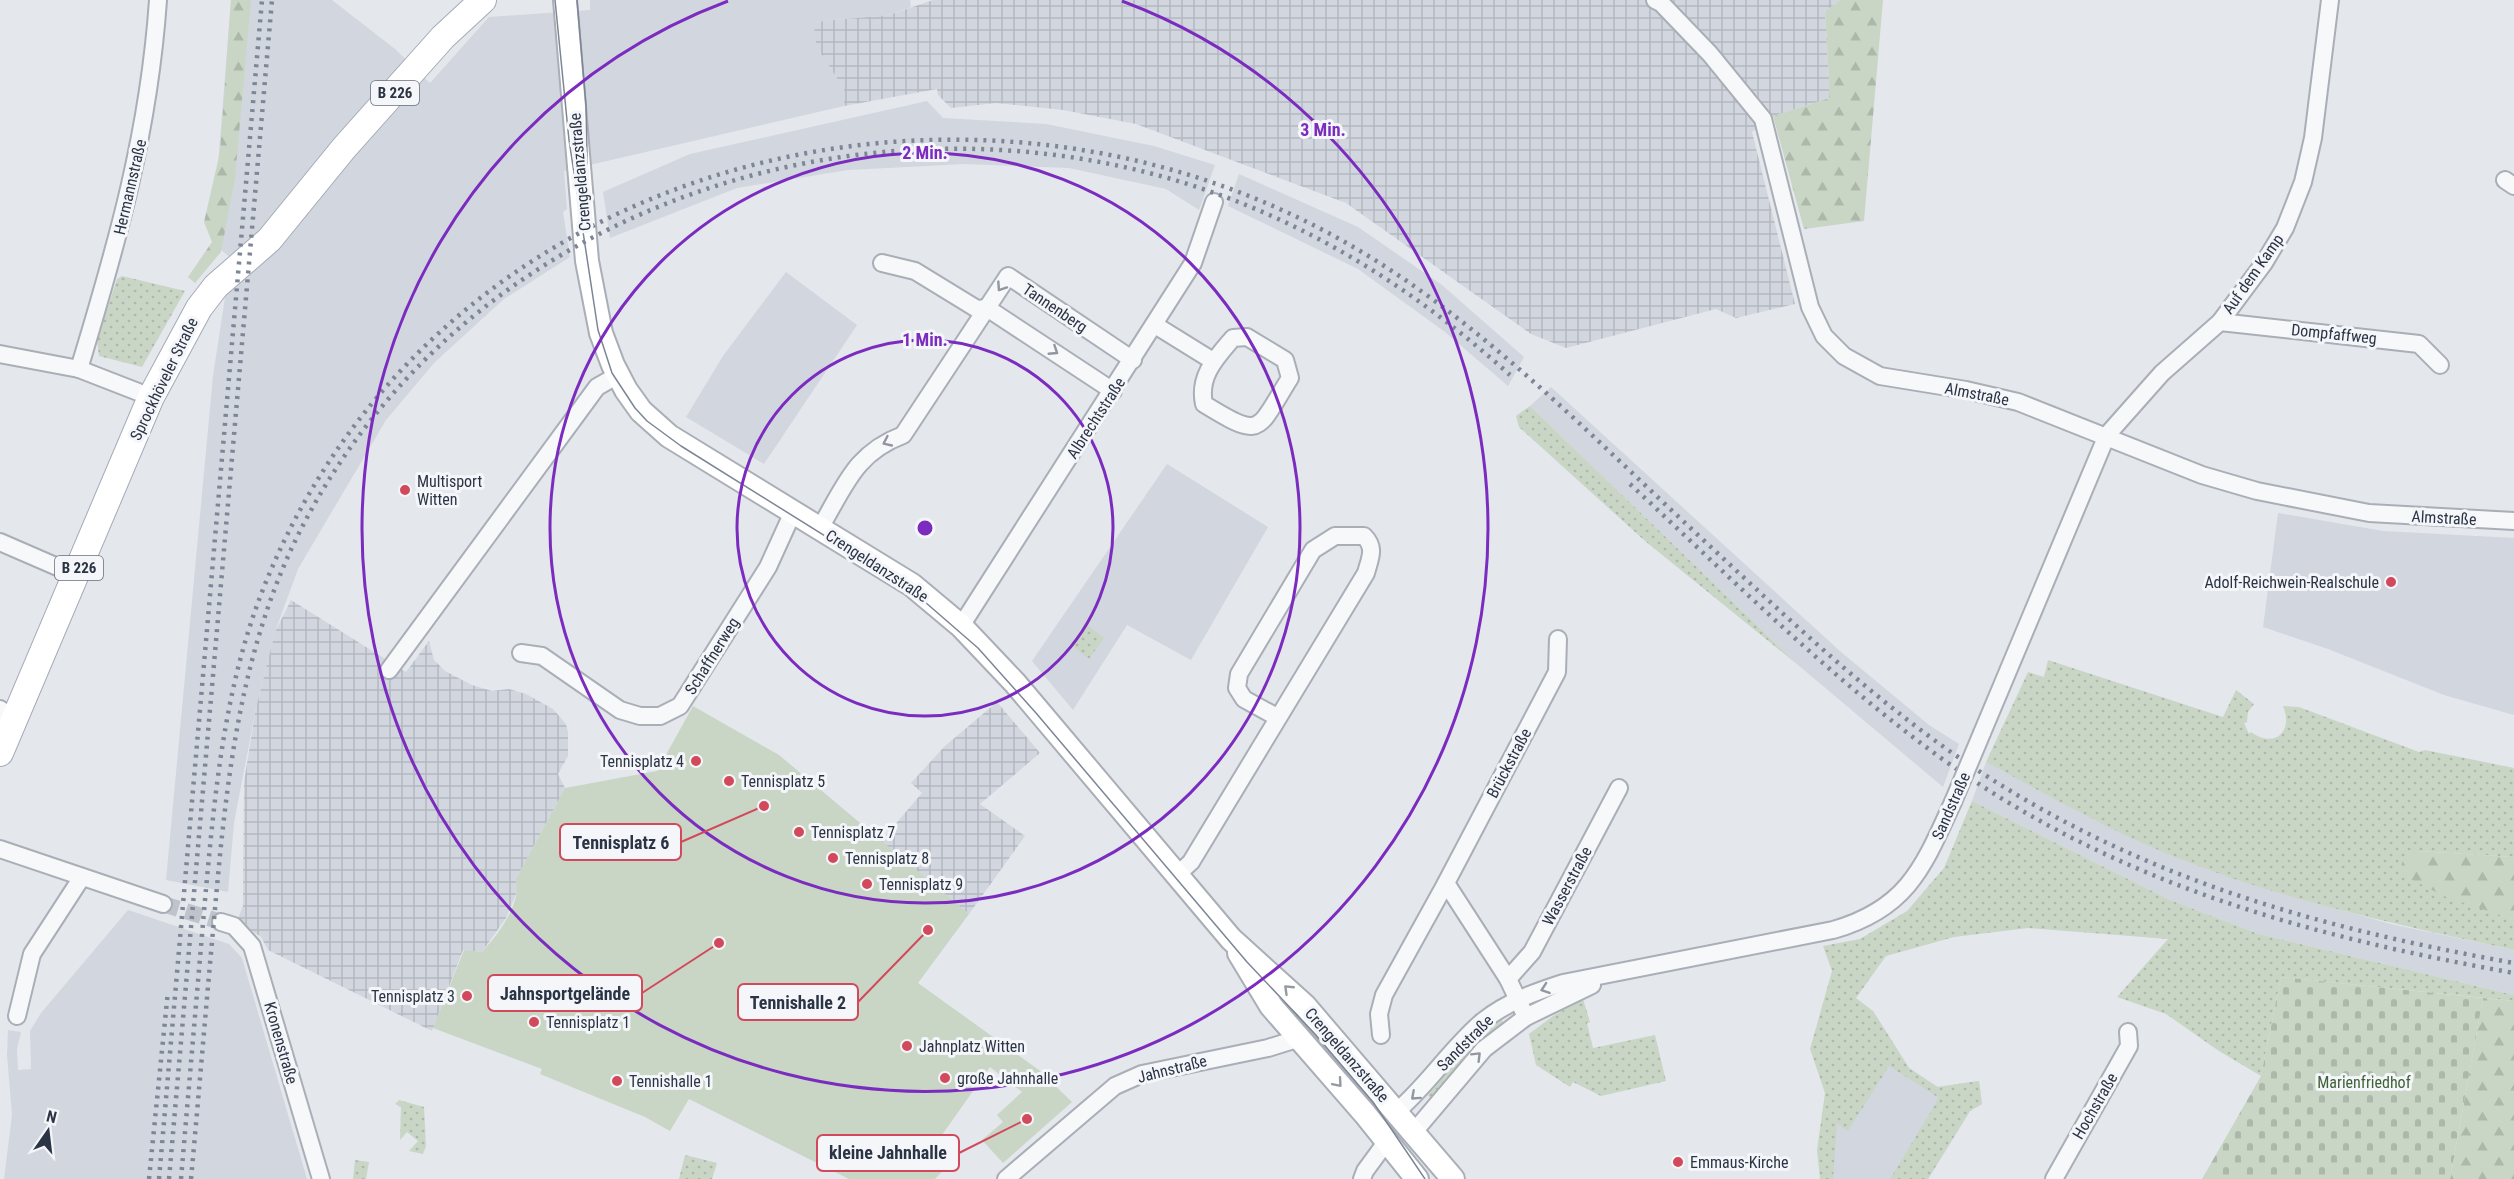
<svg xmlns="http://www.w3.org/2000/svg" width="2514" height="1179" font-family="'Roboto Condensed',sans-serif">
<style>
.built{fill:#d2d6de}
.industrial{fill:url(#industrial-grid)}
.green{fill:url(#green-dots)}
.forest{fill:url(#forest-firs)}
.cemetery{fill:url(#cemetery-stones)}
.pitch{fill:#c9d6c5}
.lines{fill:none;stroke-linecap:round;stroke-linejoin:round}
.street-tunnel{stroke:#bfc3cb;stroke-width:16;stroke-dasharray:16 8;stroke-linecap:butt}
.street-casing{stroke:#a9aeb7;stroke-width:20}
.secondary-casing{stroke:#a9aeb7;stroke-width:26}
.primary-casing{stroke:#a3abb8;stroke-width:28}
.street{stroke:#f7f8fa;stroke-width:16}
.secondary{stroke:#fff;stroke-width:22}
.primary{stroke:#fff;stroke-width:26}
.tram{stroke:#7d8696;stroke-width:1.5}
.rail{stroke:#7d8696;stroke-width:4.5;stroke-dasharray:3 6;stroke-linecap:butt}
.street-bridge-casing{stroke:#a9aeb7;stroke-width:20;stroke-linecap:butt}
.street-bridge{stroke:#f7f8fa;stroke-width:16}
.oneway{stroke:#9196a0}
.oneway2{stroke:#959aa2}
.ring{fill:none;stroke:#7b2cbf;stroke-width:3}
.poi-dot{fill:#d1495b;stroke:#f4f6f9;stroke-width:2}
.labels{text-anchor:middle;dominant-baseline:central;stroke-width:6;stroke-linejoin:round;paint-order:stroke}
.shield{fill:#f4f6f9;stroke:#676e7b;stroke-width:1.5}
.shield-label{font-size:15px;font-weight:bold;fill:#2b3445}
.street-label{font-size:16px;fill:#2b3445;stroke:#f4f6f9}
.poi-label{font-size:16px;fill:#2b3445;stroke:#f4f6f9;text-anchor:start}
.park-label{font-size:16px;fill:#3f6138;stroke:#f4f6f9}
.centre{fill:#7b2cbf;stroke:#f4f6f9;stroke-width:3}
.ring-label{font-size:18px;text-anchor:middle;font-weight:bold;fill:#7b2cbf;stroke:#f4f6f9;stroke-width:6;stroke-linejoin:round;paint-order:stroke}
.leader{fill:none;stroke:#d1495b;stroke-width:2}
.callout-dot{fill:#d1495b;stroke:#f4f6f9;stroke-width:2}
.callout{fill:#f4f6f9;stroke:#d1495b;stroke-width:2}
.callout-label{font-size:18px;text-anchor:middle;font-weight:bold;fill:#2b3445}
</style>
<defs>
<pattern id="industrial-grid" width="8" height="8" patternUnits="userSpaceOnUse" patternTransform="scale(1.5)"><rect width="8" height="8" fill="#d2d6de"/><path d="M0 4h8M4 0v8" fill="none" stroke="#b4b8c0"/></pattern>
<pattern id="green-dots" width="8" height="8" patternUnits="userSpaceOnUse" patternTransform="scale(1.5)"><rect width="8" height="8" fill="#c9d6c5"/><path d="M2 2h.1M6 6h.1" fill="none" stroke="#adb8ab" stroke-width="1.8" stroke-linecap="round"/></pattern>
<pattern id="forest-firs" width="22" height="20" patternUnits="userSpaceOnUse" patternTransform="scale(1.5)"><rect width="22" height="20" fill="#c9d6c5"/><path d="M5 1l3.5 6h-7zM16 11l3.5 6h-7z" fill="#adb8ab"/></pattern>
<pattern id="cemetery-stones" width="16" height="16" patternUnits="userSpaceOnUse" patternTransform="scale(1.5)"><rect width="16" height="16" fill="#c9d6c5"/><path d="M2 7V4a2 2 0 0 1 4 0v3zM10 15v-3a2 2 0 0 1 4 0v3z" fill="#adb8ab"/></pattern>
</defs>
<rect width="100%" height="100%" fill="#e4e7ec"/>
<g class="built">
<polygon points="231,0 332,0 395,49 430,83 489,17 590,10 590,0 910,0 911,7 889,15 815,22 816,46 844,89 844,106 564,171 567,209 563,212 570,257 504,299 435,362 386,420 298,569 275,632 256,708 234,823 228,892 166,880 213,376 226,291 257,266 259,267 259,239 233,260 212,242"/>
<polygon points="927,101 943,118 1046,124 1154,146 1215,165 1199,210 1166,189 1069,168 965,164 848,170 737,188 610,238 603,192 690,154"/>
<polygon points="1239,174 1358,227 1442,285 1524,357 1508,386 1445,332 1358,269 1228,206"/>
<polygon points="786,272 857,325 764,464 686,417 723,356"/>
<polygon points="1551,387 1841,652 1929,725 1959,744 1943,787 1798,665 1530,406"/>
<polygon points="1167,464 1268,527 1191,660 1127,625 1073,710 1032,661"/>
<polygon points="2278,513 2383,531 2514,538 2514,715 2444,695 2328,649 2263,627"/>
<polygon points="1986,762 2095,820 2185,861 2287,895 2391,924 2514,950 2514,995 2259,934 2170,900 1972,801"/>
<polygon points="128,910 229,944 242,958 307,1179 4,1179 12,1115 7,1055 8,1030 21,1032 17,1049 18,1070 31,1069 30,1031 41,1013"/>
<polygon points="1873,1011 1909,1068 1938,1087 1979,1081 1982,1104 1970,1111 1928,1179 1831,1179 1836,1118"/>
</g>
<g class="industrial">
<polygon points="933,0 1840,0 1825,12 1830,98 1773,116 1752,132 1795,304 1736,318 1716,309 1566,348 1531,334 1346,203 1136,124 1063,110 996,103 951,108 938,95 937,89 844,106 844,89 816,46 814,22 889,15"/>
<polygon points="291,600 406,672 429,641 434,660 445,671 472,685 492,691 509,689 526,694 553,709 566,724 568,732 568,756 558,774 565,788 516,879 518,889 506,918 482,952 463,950 432,1031 268,950 261,937 237,921 243,906 244,782 256,708 275,632"/>
<polygon points="997,702 1040,753 980,804 1025,836 969,914 881,841 922,793 911,783 945,746"/>
</g>
<g class="green">
<polygon points="122,276 185,291 142,367 99,356 97,340 117,279"/>
<polygon points="1530,406 1798,665 1645,541 1519,427 1516,416"/>
<polygon points="1086,624 1104,638 1089,659 1071,645"/>
<path d="M 2048,660 L 2223,717 L 2236,690 L 2254,704 L 2248,712 L 2247,722 L 2244,723 L 2249,734 L 2251,732 C 2274,749 2294,732 2283,706 L 2299,707 L 2419,752 L 2425,750 L 2514,768 L 2514,857 L 2418,851 L 2504,916 L 2514,920 L 2514,950 C 2403,926 2291,902 2185,861 C 2116,834 2051,797 1986,762 L 2028,672 L 2044,677 Z"/>
<polygon points="1972,801 2170,900 2259,934 2514,995 2514,1001 2281,977 2261,1076 2219,1051 2166,1014 2117,997 2168,939 2028,928 1954,937 1886,956 1856,998 1873,1011 1909,1068 1937,1087 1979,1081 1982,1104 1970,1111 1928,1179 1890,1179 1939,1098 1889,1066 1848,1131 1837,1124 1833,1179 1820,1179 1817,1150 1825,1093 1810,1049 1832,971 1823,946 1860,939 1907,911 1944,868"/>
<polygon points="1583,999 1590,1022 1587,1023 1593,1048 1655,1035 1666,1081 1601,1096 1573,1082 1570,1087 1536,1065 1529,1034 1553,1016"/>
<polygon points="1501,1019 1503,1022 1473,1047 1470,1044"/>
<polygon points="1467,1048 1469,1051 1431,1099 1428,1095"/>
<polygon points="399,1100 424,1107 426,1146 423,1154 409,1151 418,1141 407,1132 400,1140 401,1107 395,1104"/>
<polygon points="685,1155 717,1163 712,1179 679,1179"/>
<polygon points="355,1160 369,1162 366,1179 353,1179"/>
</g>
<g class="forest">
<polygon points="231,0 251,0 235,178 221,252 195,283 188,277 212,242 204,222 220,152"/>
<polygon points="1840,0 1883,0 1864,221 1804,229 1773,116 1830,98 1825,12"/>
<polygon points="2418,851 2514,857 2514,920 2444,896 2399,873 2404,857"/>
<polygon points="2483,998 2514,1001 2514,1179 2450,1179"/>
</g>
<polygon class="cemetery" points="2281,977 2483,998 2450,1179 2202,1179 2261,1076"/>
<path class="pitch" d="M 693,706 L 779,755 L 969,914 L 918,983 L 1039,1070 L 1072,1102 L 1003,1163 L 982,1140 L 1003,1122 L 997,1115 L 1022,1092 L 990,1067 L 937,1142 L 952,1161 L 935,1179 L 849,1179 L 689,1099 L 670,1131 L 645,1117 L 540,1074 L 542,1069 L 433,1028 L 464,950 L 482,952 C 498,935 522,903 516,879 L 565,788 L 657,771 Z"/>
<g class="lines">
<polyline class="street-tunnel" points="163,904 221,922"/>
<defs>
<g id="street">
<polyline points="1655,0 1661,3 1710,54 1763,119 1810,307 1824,336 1844,356 1880,376 1966,390 2018,402 2202,475 2257,491 2369,513 2514,521"/>
<polyline points="2505,180 2514,186"/>
<polyline points="882,263 915,271 977,309 987,308 1113,391"/>
<polyline points="2220,322 2419,344 2440,365"/>
<polyline points="1155,325 1213,361"/>
<path d="M 1247,337 L 1285,360 L 1290,378 C 1256,432 1263,440 1204,404 C 1198,376 1216,358 1233,338 Z"/>
<polyline points="0,354 79,369 151,397"/>
<path d="M 79,369 C 117,244 149,132 158,0"/>
<path d="M 820,528 C 845,486 855,453 903,435 L 1008,276 L 1133,360"/>
<polyline points="0,542 76,575"/>
<polyline points="961,626 1193,263 1214,202"/>
<polyline points="521,653 542,656 620,710 640,716 660,716 680,706 768,567 793,512"/>
<polyline points="389,670 597,387 618,375"/>
<polyline points="0,709 15,721"/>
<polyline points="1982,733 2107,435 2162,373 2220,322 2264,263 2285,228 2303,182 2313,138 2330,0"/>
<polyline points="0,849 163,904"/>
<path d="M 1177,875 L 1191,862 L 1366,573 C 1370,558 1376,548 1364,536 L 1335,536 L 1313,550 L 1239,674 L 1237,688 L 1244,699 L 1277,717"/>
<polyline points="221,922 234,926 252,946 321,1179"/>
<polyline points="1508,979 1532,952 1619,788"/>
<polyline points="17,1016 32,954 82,877"/>
<polyline points="1526,1017 1508,979 1446,883 1557,672 1558,639"/>
<polyline points="1381,1035 1379,1014 1384,995 1446,883"/>
<path d="M 1396,1112 C 1428,1085 1451,1048 1483,1021 C 1507,1002 1535,992 1563,983 L 1833,930 C 1907,909 1923,868 1953,802"/>
<polyline points="1413,1133 1484,1049 1526,1017 1592,985"/>
<polyline points="1006,1179 1115,1086 1142,1074 1268,1048 1300,1038"/>
<polyline points="1362,1179 1365,1171 1387,1141"/>
<polyline points="2054,1179 2129,1046 2128,1032"/>
</g>
<g id="secondary">
<polyline points="565,0 587,261 601,333 613,365 626,390 641,411 669,436 912,585 961,626 1015,683 1231,939 1305,1006 1453,1179"/>
<polyline points="1239,953 1271,1006 1365,1114 1417,1179"/>
</g>
<polyline id="primary" points="0,753 151,397 199,308 216,286 269,240 344,148 443,37 483,0"/>
</defs>
<use href="#street" class="street-casing"/>
<use href="#secondary" class="secondary-casing"/>
<use href="#primary" class="primary-casing"/>
<use href="#street" class="street"/>
<use href="#secondary" class="secondary"/>
<use href="#primary" class="primary"/>
<g class="tram">
<polyline points="555,0 569,140 598,330 612,373 635,408 647,421 681,446 910,589 978,648 1036,713 1247,962 1315,1034 1373,1102 1425,1179"/>
<polyline points="577,0 586,105 588,204"/>
</g>
<g class="rail">
<path d="M 1630,484 C 1731,578 1829,677 1941,758 C 2114,883 2307,936 2514,973"/>
<polyline points="149,1179 168,991"/>
<polyline points="159,1179 262,0"/>
<polyline points="169,1179 272,0"/>
<path d="M 181,1179 C 189,1086 197,993 205,900 C 215,790 225,679 268,577 C 441,160 962,26 1343,241 C 1476,316 1587,432 1698,535 C 1779,610 1858,686 1948,750 C 2122,873 2307,926 2514,963"/>
<path d="M 191,1179 C 199,1093 206,1006 214,920 C 225,795 237,670 289,554 C 444,215 856,73 1200,188 C 1317,227 1419,293 1510,375"/>
</g>
<defs>
<polyline id="street-bridge" points="1953,802 1982,733"/>
</defs>
<use href="#street-bridge" class="street-bridge-casing"/>
<use href="#street-bridge" class="street-bridge"/>
</g>
<defs><path id="oneway-chevron" d="M-2-3.5L2.5 0L-2 3.5" fill="none" stroke-width="1.6" stroke-linecap="round" stroke-linejoin="round" transform="scale(1.5)"/></defs>
<g class="oneway">
<use href="#oneway-chevron" transform="translate(1001 287) rotate(124)"/>
<use href="#oneway-chevron" transform="translate(1054 351) rotate(33)"/>
<use href="#oneway-chevron" transform="translate(887 442) rotate(155)"/>
<use href="#oneway-chevron" transform="translate(1545 989) rotate(161)"/>
<use href="#oneway-chevron" transform="translate(1477 1056) rotate(-45)"/>
<use href="#oneway-chevron" transform="translate(1415 1096) rotate(138)"/>
</g>
<g class="oneway2">
<use href="#oneway-chevron" transform="translate(1288 989) rotate(-136)"/>
<use href="#oneway-chevron" transform="translate(1338 1083) rotate(49)"/>
</g>
<g class="ring">
<circle cx="925" cy="528" r="188"/>
<circle cx="925" cy="528" r="375"/>
<path d="M1122 1A563 563 0 1 1 728 1"/>
</g>
<g class="poi-dot">
<circle cx="405" cy="490" r="6"/>
<circle cx="2391" cy="582" r="6"/>
<circle cx="696" cy="761" r="6"/>
<circle cx="729" cy="781" r="6"/>
<circle cx="799" cy="832" r="6"/>
<circle cx="833" cy="858" r="6"/>
<circle cx="867" cy="884" r="6"/>
<circle cx="467" cy="996" r="6"/>
<circle cx="534" cy="1022" r="6"/>
<circle cx="907" cy="1046" r="6"/>
<circle cx="945" cy="1078" r="6"/>
<circle cx="617" cy="1081" r="6"/>
<circle cx="1678" cy="1162" r="6"/>
</g>
<g class="labels">
<g class="shield">
<rect x="371" y="81" width="48" height="24" rx="4.5"/>
<rect x="55" y="556" width="48" height="24" rx="4.5"/>
</g>
<g class="shield-label">
<text x="395" y="93">B 226</text>
<text x="79" y="568">B 226</text>
</g>
<g class="street-label">
<text transform="translate(580 172) rotate(-95)">Crengeldanzstraße</text>
<text transform="translate(130 187) rotate(-77)">Hermannstraße</text>
<text transform="translate(2253 274) rotate(-55)">Auf dem Kamp</text>
<text transform="translate(1055 308) rotate(34)">Tannenberg</text>
<text transform="translate(2334 334) rotate(6)">Dompfaffweg</text>
<text transform="translate(164 379) rotate(-64)">Sprockhöveler Straße</text>
<text transform="translate(1977 394) rotate(11)">Almstraße</text>
<text transform="translate(1096 418) rotate(-57)">Albrechtstraße</text>
<text transform="translate(2444 518) rotate(3)">Almstraße</text>
<text transform="translate(877 566) rotate(33)">Crengeldanzstraße</text>
<text transform="translate(712 656) rotate(-58)">Schaffnerweg</text>
<text transform="translate(1509 763) rotate(-62)">Brückstraße</text>
<text transform="translate(1951 806) rotate(-66)">Sandstraße</text>
<text transform="translate(1567 886) rotate(-62)">Wasserstraße</text>
<text transform="translate(281 1043) rotate(74)">Kronenstraße</text>
<text transform="translate(1465 1043) rotate(-45)">Sandstraße</text>
<text transform="translate(1347 1055) rotate(49)">Crengeldanzstraße</text>
<text transform="translate(1172 1069) rotate(-14)">Jahnstraße</text>
<text transform="translate(2095 1106) rotate(-60)">Hochstraße</text>
</g>
<g class="poi-label">
<text x="417" y="481">Multisport<tspan x="417" dy="18">Witten</tspan></text>
<text x="2379" y="582" text-anchor="end">Adolf-Reichwein-Realschule</text>
<text x="684" y="761" text-anchor="end">Tennisplatz 4</text>
<text x="741" y="781">Tennisplatz 5</text>
<text x="811" y="832">Tennisplatz 7</text>
<text x="845" y="858">Tennisplatz 8</text>
<text x="879" y="884">Tennisplatz 9</text>
<text x="455" y="996" text-anchor="end">Tennisplatz 3</text>
<text x="546" y="1022">Tennisplatz 1</text>
<text x="919" y="1046">Jahnplatz Witten</text>
<text x="957" y="1078">große Jahnhalle</text>
<text x="629" y="1081">Tennishalle 1</text>
<text x="1690" y="1162">Emmaus-Kirche</text>
</g>
<g class="park-label">
<text x="2364" y="1082">Marienfriedhof</text>
</g>
</g>
<circle cx="925" cy="528" r="9" class="centre"/>
<g class="ring-label">
<text x="1323" y="136">3 Min.</text>
<text x="925" y="159">2 Min.</text>
<text x="925" y="346">1 Min.</text>
</g>
<path class="leader" d="M764 806L681 842M719 943L642 993M928 930L858 1002M1027 1119L959 1153"/>
<g class="callout-dot">
<circle cx="764" cy="806" r="6"/>
<circle cx="719" cy="943" r="6"/>
<circle cx="928" cy="930" r="6"/>
<circle cx="1027" cy="1119" r="6"/>
</g>
<g class="callout">
<rect x="560" y="824" width="121" height="36" rx="6"/>
<rect x="488" y="975" width="154" height="36" rx="6"/>
<rect x="738" y="984" width="120" height="36" rx="6"/>
<rect x="817" y="1135" width="142" height="36" rx="6"/>
</g>
<g class="callout-label">
<text x="621" y="849">Tennisplatz 6</text>
<text x="565" y="1000">Jahnsportgelände</text>
<text x="798" y="1009">Tennishalle 2</text>
<text x="888" y="1159">kleine Jahnhalle</text>
</g>
<g transform="translate(48 1131) rotate(14)" stroke="#f4f6f9" stroke-width="4.5" paint-order="stroke">
<path d="M0-4.5L10 22L0 15L-10 22Z" fill="#2b3445"/>
<text y="-9" font-size="16" font-weight="bold" text-anchor="middle" fill="#2b3445">N</text>
</g>
</svg>
